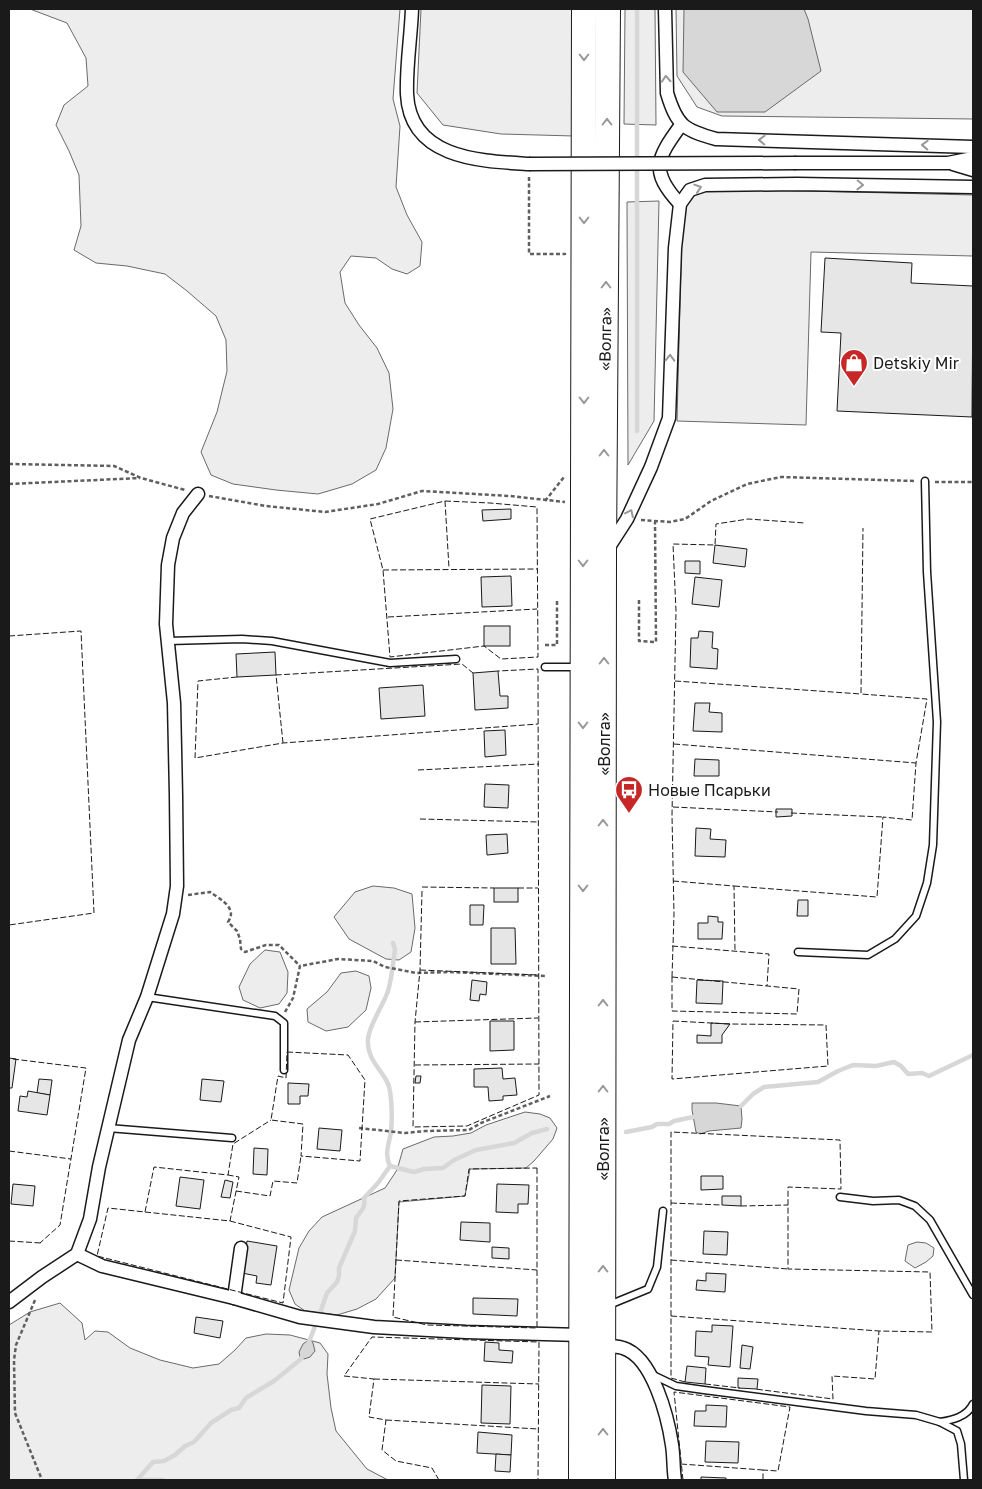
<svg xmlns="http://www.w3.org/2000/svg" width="982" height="1489" font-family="'Golos Text',sans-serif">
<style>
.built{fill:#ededed;stroke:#6a6a6a}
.water{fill:#d7d7d7;stroke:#6a6a6a}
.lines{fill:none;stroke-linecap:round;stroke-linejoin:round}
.stream{stroke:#d7d7d7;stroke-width:4.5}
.building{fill:#e6e6e6;stroke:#1a1a1a}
.lane-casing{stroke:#1a1a1a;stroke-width:9}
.street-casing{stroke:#1a1a1a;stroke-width:15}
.highway-casing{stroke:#1a1a1a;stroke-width:26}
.path{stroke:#5f5f5f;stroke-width:2.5;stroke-dasharray:4 2.5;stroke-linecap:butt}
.lane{stroke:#fff;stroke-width:6}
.street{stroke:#fff;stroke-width:12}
.highway{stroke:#fff;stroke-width:24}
.street-bridge-casing{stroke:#1a1a1a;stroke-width:15;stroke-linecap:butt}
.street-bridge{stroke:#fff;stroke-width:12}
.fence{stroke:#1a1a1a;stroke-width:1;stroke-dasharray:6 2.5;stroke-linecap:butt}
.oneway{stroke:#989898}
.labels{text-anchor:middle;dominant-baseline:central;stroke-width:4;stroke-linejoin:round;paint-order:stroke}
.street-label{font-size:16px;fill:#1a1a1a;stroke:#fff}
.poi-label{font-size:16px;fill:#1a1a1a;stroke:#fff;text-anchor:start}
</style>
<rect width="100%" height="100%" fill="#fff"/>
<g class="built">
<polygon points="30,9 400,9 393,99 400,126 396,187 407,215 422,242 420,266 407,274 392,269 376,258 351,256 340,272 345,303 359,325 377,348 389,373 393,409 386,448 376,470 352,484 318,494 276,490 233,484 211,475 201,452 217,412 227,371 226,340 216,316 187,291 165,274 127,266 96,263 74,250 81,226 79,175 69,151 56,125 64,105 88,86 86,58 67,23"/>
<polygon points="421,9 574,9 574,136 501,134 443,125 417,93"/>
<polygon points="625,9 655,9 656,125 624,124"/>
<polygon points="676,9 973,9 973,119 722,116 697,107 677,76"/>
<polygon points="683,188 973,195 973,256 811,252 806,425 677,421"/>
<polygon points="659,201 654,421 628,465 627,202"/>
<polygon points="373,886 394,888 412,894 415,928 411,952 399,960 386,959 349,939 334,917 355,892"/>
<polygon points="265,950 280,952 288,972 287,993 279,1004 260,1008 243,1000 239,987 250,964"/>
<polygon points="356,971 369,976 371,988 366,1010 348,1027 326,1031 308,1022 307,1009 327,992 341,973"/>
<polygon points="525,1112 540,1114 550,1118 557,1128 553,1139 534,1161 526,1168 470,1169 465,1196 399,1202 395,1278 376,1299 357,1309 337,1315 305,1311 295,1304 289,1290 299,1248 309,1231 322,1217 385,1188 397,1170 403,1149 434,1137 453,1136 471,1133 486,1125"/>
<polygon points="917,1242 926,1243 934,1248 933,1256 926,1262 915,1268 905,1261 908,1245"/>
<polygon points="60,1303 82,1323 85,1340 95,1331 108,1332 130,1348 160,1360 193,1368 219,1364 235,1350 246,1338 266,1334 290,1335 320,1343 328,1354 327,1374 331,1408 336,1431 367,1469 388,1480 9,1480 9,1325 30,1312"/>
</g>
<g class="water">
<polygon points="684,9 804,9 808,19 821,71 765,112 717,112 683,72"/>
<polygon points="692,1103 716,1103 741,1106 742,1119 741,1128 709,1131 700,1134 696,1132 692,1110"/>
<polygon points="310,1339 313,1343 315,1351 310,1357 304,1359 300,1357 299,1352 303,1344"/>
</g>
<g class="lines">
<g class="stream">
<polyline points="637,431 637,9"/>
<path d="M 393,943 L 395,949 C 393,963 392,978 388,991 C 383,1006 369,1025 368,1039 C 366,1063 388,1073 390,1091 C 392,1103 392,1120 391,1132 C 389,1144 384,1154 390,1166 L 414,1172 L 424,1169 L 443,1168 L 454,1160 L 476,1150 L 514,1143 L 532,1133 L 547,1129"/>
<polyline points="741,1106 753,1094 764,1087 818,1082 838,1071 853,1065 876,1066 894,1062 901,1066 908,1074 922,1073 929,1076 973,1055"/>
<polyline points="626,1132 652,1127 657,1124 669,1124 674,1121 693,1117"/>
<path d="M 319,1316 L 327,1293 L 337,1282 L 339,1276 L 339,1268 L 355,1231 L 356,1218 C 361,1211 366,1208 364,1198 L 378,1183 L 390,1166"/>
<polyline points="308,1344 316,1324"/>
<polyline points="138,1479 153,1462 164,1461 175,1455 185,1446 194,1442 211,1423 231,1410 239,1408 246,1398 274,1381 301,1359 304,1353"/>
<polyline points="137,1480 163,1480"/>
</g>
</g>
<g class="building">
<polygon points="825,258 912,263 911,283 973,286 972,417 837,411 841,333 821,332"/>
<polygon points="511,509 511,519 483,521 482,510"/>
<polygon points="715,545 747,549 745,567 713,563"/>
<polygon points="685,561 700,561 700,574 685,573"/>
<polygon points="511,576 512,606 482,607 481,577"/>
<polygon points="695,577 722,580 719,607 692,604"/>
<rect x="484" y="626" width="26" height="20"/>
<polygon points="699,631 713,632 712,648 718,649 717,669 690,667 691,638 698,638"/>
<polygon points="275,652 276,675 237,677 236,654"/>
<polygon points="498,671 500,696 508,696 508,708 475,710 473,673"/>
<polygon points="423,685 425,716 381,719 379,688"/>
<polygon points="695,703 710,703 709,712 722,713 722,732 693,731"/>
<polygon points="505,730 506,755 485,757 484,731"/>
<polygon points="695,759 719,760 719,776 694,776"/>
<polygon points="485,784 509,785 508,808 484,807"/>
<polygon points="776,809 792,809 792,816 776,817"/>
<polygon points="696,828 711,829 710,839 726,840 725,857 695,856"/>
<polygon points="507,834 508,853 487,855 486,835"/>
<rect x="494" y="888" width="24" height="14"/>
<polygon points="798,900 808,900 808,916 797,916"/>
<polygon points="470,905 484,905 483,925 470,925"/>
<polygon points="708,916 718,917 718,922 723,922 722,939 698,939 698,923 708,923"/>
<polygon points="491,928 515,928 516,964 491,964"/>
<polygon points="472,980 487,982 486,995 480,994 479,1001 470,1000"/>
<polygon points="697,980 723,981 722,1004 696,1003"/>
<polygon points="490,1021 514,1021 514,1050 490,1051"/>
<polygon points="711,1023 730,1024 722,1035 722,1043 697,1043 697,1035 711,1036"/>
<polygon points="9,1058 16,1059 12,1088 9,1088"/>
<polygon points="502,1068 503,1079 515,1078 517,1095 503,1096 503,1100 489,1101 488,1087 474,1087 474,1069"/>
<polygon points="416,1076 421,1076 420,1083 415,1083"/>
<polygon points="39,1079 52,1080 50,1095 37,1093"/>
<polygon points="202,1079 224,1081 221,1102 200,1100"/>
<polygon points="288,1083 309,1084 308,1096 300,1096 300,1104 288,1104"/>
<polygon points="28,1091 50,1095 47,1115 18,1111 20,1096 27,1097"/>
<polygon points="319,1128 342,1130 340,1151 317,1149"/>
<polygon points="254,1148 268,1149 267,1175 253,1174"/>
<polygon points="701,1176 723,1176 723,1189 701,1190"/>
<polygon points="180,1177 204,1180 200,1209 176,1206"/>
<polygon points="225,1180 233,1182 230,1198 221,1197"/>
<polygon points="13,1184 35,1186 33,1206 11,1204"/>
<polygon points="497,1184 529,1185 528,1204 518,1204 518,1213 496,1212"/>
<polygon points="722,1196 741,1196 741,1206 722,1205"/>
<polygon points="461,1222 490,1223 490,1242 460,1240"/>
<polygon points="704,1231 728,1232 727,1255 703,1254"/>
<polygon points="247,1241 277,1246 271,1285 256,1283 257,1276 242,1273"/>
<polygon points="492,1247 509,1248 509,1259 492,1258"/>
<polygon points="706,1273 726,1274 725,1292 696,1290 697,1280 706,1281"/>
<polygon points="473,1298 518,1299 517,1316 473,1314"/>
<polygon points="196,1317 223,1321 220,1338 194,1333"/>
<polygon points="712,1325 733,1326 730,1367 708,1365 709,1357 695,1356 696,1331 712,1332"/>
<polygon points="485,1342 499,1343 499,1350 513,1351 512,1363 484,1361"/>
<polygon points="742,1345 753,1347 750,1369 740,1368"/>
<polygon points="687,1366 706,1368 705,1384 685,1382"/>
<polygon points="738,1378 758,1379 757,1389 738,1388"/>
<polygon points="482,1385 511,1386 510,1424 481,1423"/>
<polygon points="706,1405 727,1406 726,1427 694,1426 695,1411 706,1411"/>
<polygon points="478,1432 512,1435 511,1455 477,1453"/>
<polygon points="706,1441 739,1442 738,1463 705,1462"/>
<polygon points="496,1454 511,1455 510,1472 495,1471"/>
<polygon points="701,1477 726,1478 726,1480 701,1480"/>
</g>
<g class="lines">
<defs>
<g id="lane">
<polyline points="168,641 242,639 272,641 390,663 456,659"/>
<polyline points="545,667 578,667"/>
<polyline points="798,952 868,955 895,939 916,916 927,883 933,845 937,722 927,572 925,481"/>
<polyline points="147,997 275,1016 284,1023 284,1070"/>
<polyline points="108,1128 232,1138"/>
<polyline points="840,1197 873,1201 899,1200 915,1206 930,1220 973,1295"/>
<polyline points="609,1305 648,1289 657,1267 663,1211"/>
<polyline points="653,1375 676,1386 704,1390 866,1411 916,1415 940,1422 957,1431 961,1444 964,1480"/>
<path d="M 940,1422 C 952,1420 967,1417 973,1404"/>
</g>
<g id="street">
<path d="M 412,9 C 411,37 406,66 407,94 C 410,159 480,161 529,164"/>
<path d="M 665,9 L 667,93 C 677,126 684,130 716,139 L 973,147"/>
<polyline points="796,163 948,163 973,158"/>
<polyline points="953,164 973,170"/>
<path d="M 680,204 C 649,171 657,158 681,125"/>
<polyline points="607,550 627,519 651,467 669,418 675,248 680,204 690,190 705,185 797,184 973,187"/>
<polyline points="77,1254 102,1266 234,1298 300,1317 374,1327 466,1332 581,1335"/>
<polyline points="234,1298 241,1248"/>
<polyline points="9,1302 42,1277 77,1254 90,1219 99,1167 129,1040 147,997 173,914 177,886 176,795 174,703 166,624 168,565 173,538 183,513 198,494"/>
<path d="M 603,1346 C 609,1346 617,1346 623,1348 C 653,1357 668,1418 672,1445 C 674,1457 673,1469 675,1480"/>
</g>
<g id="highway">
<polyline points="581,1480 584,9"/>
<polyline points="603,1480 604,554 608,9"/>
</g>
</defs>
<use href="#lane" class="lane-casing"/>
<use href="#street" class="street-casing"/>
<use href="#highway" class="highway-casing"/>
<g class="path">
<polyline points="529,177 529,254 565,254 565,255"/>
<polyline points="9,464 114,466 141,478 185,490"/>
<polyline points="935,482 973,482"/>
<polyline points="9,484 140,478"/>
<polyline points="209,496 266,506 325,512 378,504 422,491 510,496 565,502"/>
<polyline points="545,501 564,477"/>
<polyline points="641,520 670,522 685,519 711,501 747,484 781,477 915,481"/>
<polyline points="639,600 639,641 656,642 655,522"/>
<polyline points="545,645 557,645 557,600"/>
<path d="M 188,895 L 210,892 C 220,899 238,908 228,922 L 237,931 L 240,939 L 241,949 L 245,952 L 266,945 L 279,945 L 300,966"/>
<polyline points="285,1012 293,998 300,966 338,959 355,960 373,961 385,967 416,973 450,972 545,976"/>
<polyline points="359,1128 405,1133 425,1131 469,1130 481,1123 550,1096"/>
<polyline points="35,1300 16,1345 14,1360 15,1413 42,1480"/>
</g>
<use href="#lane" class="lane"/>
<use href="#street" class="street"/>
<use href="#highway" class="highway"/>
<defs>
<polyline id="street-bridge" points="529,164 796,163"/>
</defs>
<use href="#street-bridge" class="street-bridge-casing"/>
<use href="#street-bridge" class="street-bridge"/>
<g class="fence">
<polygon points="445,501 490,503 537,507 538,657 501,659 484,646 390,657 383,570 370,519"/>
<polyline points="445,501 449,568"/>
<polyline points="383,570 537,569"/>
<polyline points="388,617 537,609"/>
<polyline points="9,636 81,631 94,913 9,925"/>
<polyline points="237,677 198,681 195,758 283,743 538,724"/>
<polyline points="675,681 861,694"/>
<polyline points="283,743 276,675 462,664 473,673"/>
<polyline points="674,744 916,763"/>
<polyline points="418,770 539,764"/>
<polyline points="673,807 778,812"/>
<polyline points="791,813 883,817"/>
<polyline points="420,819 538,822"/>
<polyline points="673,881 734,886 735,951"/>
<polyline points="734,886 877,897 883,817 912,820 916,763 927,699 861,694 863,528"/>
<polyline points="422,887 494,888"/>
<polyline points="518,888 538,888"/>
<polyline points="422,891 420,970 415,1022 413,1127 467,1126 539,1095 538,669 498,671"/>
<polyline points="672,946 769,954 767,986"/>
<polyline points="420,970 538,975"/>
<polyline points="672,977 674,914 672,815 676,611 673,544 715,545 716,524 748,519 805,523"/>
<polygon points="672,977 799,989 797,1014 672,1011"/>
<polygon points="673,1021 730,1024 826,1025 828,1066 672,1079"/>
<polyline points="415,1022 538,1018"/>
<polygon points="287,1052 348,1055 365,1080 360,1161 301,1156 303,1124 271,1120 278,1076 286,1078"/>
<polyline points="13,1059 86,1068 60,1225 40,1243"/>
<polyline points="415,1065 539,1064"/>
<polyline points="9,1151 71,1159"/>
<polygon points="537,1168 537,1328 427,1325 393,1317 399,1201 465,1196 469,1169"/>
<polyline points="236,1191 270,1196 273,1181 297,1183 301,1156"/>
<polyline points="671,1203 722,1205"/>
<polyline points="741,1206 788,1205"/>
<polyline points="145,1212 230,1221 239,1177 228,1175"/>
<polyline points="230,1221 291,1237 283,1303 97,1256 108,1208 145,1212 154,1167 228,1175 233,1144 271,1120"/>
<polyline points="9,1241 41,1243"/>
<polyline points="396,1260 537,1270"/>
<polyline points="671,1260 788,1269"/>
<polyline points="671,1316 879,1331"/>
<polyline points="374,1379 539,1384"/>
<polyline points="685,1382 671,1378 671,1132 840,1140 841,1189 788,1187 788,1269 930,1272 932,1332 879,1331 875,1379 832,1376 833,1399 755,1389"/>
<polyline points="705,1384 740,1388"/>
<polyline points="386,1420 538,1429"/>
<polyline points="681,1464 763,1470"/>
<polyline points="439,1480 432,1468 396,1461 382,1450 386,1420 369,1417 374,1379 344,1376 372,1337 539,1342 538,1480"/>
<polyline points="683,1480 674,1392 790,1407 778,1471 763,1470 763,1480"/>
</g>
</g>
<defs><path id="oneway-chevron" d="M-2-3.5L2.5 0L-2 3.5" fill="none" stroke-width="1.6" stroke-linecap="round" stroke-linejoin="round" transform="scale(1.25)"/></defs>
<g class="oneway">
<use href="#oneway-chevron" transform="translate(584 57) rotate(90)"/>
<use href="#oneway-chevron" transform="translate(666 79) rotate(-93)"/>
<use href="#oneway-chevron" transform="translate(607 122) rotate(-90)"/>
<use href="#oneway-chevron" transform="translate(762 140) rotate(-178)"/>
<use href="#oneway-chevron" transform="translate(925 145) rotate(-178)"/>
<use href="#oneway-chevron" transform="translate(860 185) rotate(1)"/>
<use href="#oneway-chevron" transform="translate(698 188) rotate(-18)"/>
<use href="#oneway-chevron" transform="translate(584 220) rotate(90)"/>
<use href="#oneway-chevron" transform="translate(606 285) rotate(-90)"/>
<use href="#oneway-chevron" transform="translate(670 358) rotate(-88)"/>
<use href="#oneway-chevron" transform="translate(584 400) rotate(90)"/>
<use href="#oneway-chevron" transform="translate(604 453) rotate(-90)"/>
<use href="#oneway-chevron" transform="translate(630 513) rotate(-64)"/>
<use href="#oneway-chevron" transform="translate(583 563) rotate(90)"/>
<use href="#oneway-chevron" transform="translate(604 661) rotate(-90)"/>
<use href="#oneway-chevron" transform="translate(583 725) rotate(90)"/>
<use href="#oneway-chevron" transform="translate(603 823) rotate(-90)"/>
<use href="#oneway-chevron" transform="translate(583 888) rotate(90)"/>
<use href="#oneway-chevron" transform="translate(603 1003) rotate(-90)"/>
<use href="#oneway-chevron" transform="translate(603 1089) rotate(-90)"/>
<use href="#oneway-chevron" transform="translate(603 1269) rotate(-90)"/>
<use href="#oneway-chevron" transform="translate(603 1432) rotate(-90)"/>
</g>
<defs>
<symbol id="shop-pin" viewBox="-11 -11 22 30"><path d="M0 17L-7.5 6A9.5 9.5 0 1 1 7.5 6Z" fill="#c62828" stroke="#fff"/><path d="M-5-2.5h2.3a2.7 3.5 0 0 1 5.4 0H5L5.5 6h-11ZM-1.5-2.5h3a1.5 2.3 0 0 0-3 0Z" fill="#fff"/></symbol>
<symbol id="bus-pin" viewBox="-11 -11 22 30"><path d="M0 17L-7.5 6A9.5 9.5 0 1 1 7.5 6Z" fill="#c62828" stroke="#fff"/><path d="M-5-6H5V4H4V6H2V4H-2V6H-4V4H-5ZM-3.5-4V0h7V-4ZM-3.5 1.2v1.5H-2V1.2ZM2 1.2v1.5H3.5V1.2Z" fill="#fff"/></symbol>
</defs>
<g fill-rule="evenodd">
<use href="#shop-pin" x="838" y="347" width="32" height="43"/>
<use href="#bus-pin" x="613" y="774" width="32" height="43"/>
</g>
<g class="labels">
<g class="street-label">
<text transform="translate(605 339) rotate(-89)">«Волга»</text>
<text transform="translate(604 744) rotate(-90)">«Волга»</text>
<text transform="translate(603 1149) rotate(-90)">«Волга»</text>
</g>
<g class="poi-label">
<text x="873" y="363">Detskiy Mir</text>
<text x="648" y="790">Новые Псарьки</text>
</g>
</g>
<rect width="982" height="1489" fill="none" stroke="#1a1a1a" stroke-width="20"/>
</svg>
